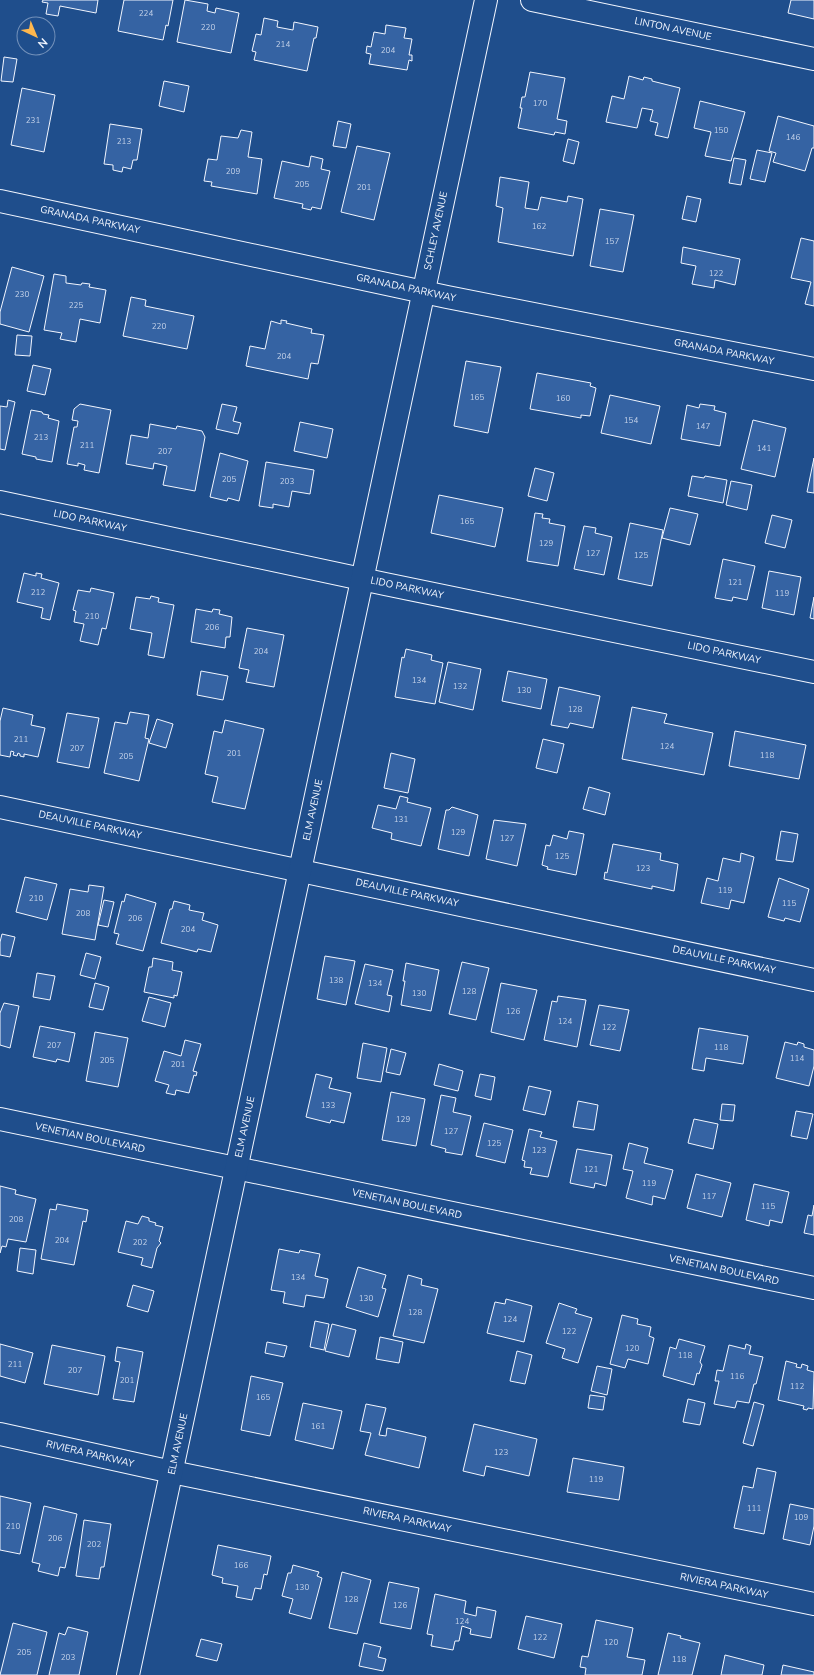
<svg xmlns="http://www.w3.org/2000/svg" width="814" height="1675" font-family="'Nunito Sans',sans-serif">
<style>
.building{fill:#3563a3;stroke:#f2f6ff}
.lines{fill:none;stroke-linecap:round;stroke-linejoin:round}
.minor-casing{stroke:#f2f6ff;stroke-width:24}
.minor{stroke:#1f4e8c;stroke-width:22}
.labels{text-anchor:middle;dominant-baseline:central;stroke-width:3;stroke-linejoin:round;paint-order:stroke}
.number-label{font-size:8px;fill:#c3d1e8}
.street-label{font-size:10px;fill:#f2f6ff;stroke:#1f4e8c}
</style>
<rect width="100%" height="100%" fill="#1f4e8c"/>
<g class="building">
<polygon points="43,0 98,0 96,13 60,6 58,16 46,14 48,3 42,2"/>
<polygon points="124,0 173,0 168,26 166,25 163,40 118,31"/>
<polygon points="185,0 208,4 207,11 215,13 216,8 239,13 231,53 177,42"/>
<polygon points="791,0 814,0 814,19 788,13"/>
<polygon points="264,18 278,21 277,27 293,30 294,22 318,27 316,38 314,38 307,71 254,60 256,52 252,51 256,34 261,35"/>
<polygon points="386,25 406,28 404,38 412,39 409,55 412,55 412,61 409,60 407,70 369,64 371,54 366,53 367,46 371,47 374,32 385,34"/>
<polygon points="4,57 17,59 13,82 1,81"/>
<polygon points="530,72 565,78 557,119 567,121 565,134 555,132 554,135 518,128 522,108 520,108 522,97 525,97"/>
<polygon points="629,76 643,80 644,77 652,79 652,81 680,88 668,138 655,135 658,123 650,121 653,110 642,108 637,128 606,122 612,96 624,99"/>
<polygon points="164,81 189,86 184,112 159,106"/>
<polygon points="22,88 55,95 44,152 11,145"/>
<polygon points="700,101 745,112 731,161 705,156 711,132 694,128"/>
<polygon points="778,116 814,126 814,148 812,148 805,171 773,162 776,153 769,151"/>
<polygon points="338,121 351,124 346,148 333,146"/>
<polygon points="110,124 142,129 137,160 133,160 131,169 123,167 122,172 113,170 113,165 104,164"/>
<polygon points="241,130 252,132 248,157 262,159 257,194 211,186 212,182 204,181 208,159 217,160 221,136 238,138"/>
<polygon points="568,139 579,142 574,164 563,161"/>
<polygon points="357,146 390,153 374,220 341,212"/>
<polygon points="757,150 772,153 765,182 750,179"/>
<polygon points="311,156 323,159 321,169 330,171 321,209 312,207 311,210 302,208 303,204 274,198 282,161 309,167"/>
<polygon points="734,158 746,160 741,185 729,183"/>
<polygon points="500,177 529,182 525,208 538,210 541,197 567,202 568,196 583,199 573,256 498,242 503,208 496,206"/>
<polygon points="687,196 701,199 696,222 682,219"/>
<polygon points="600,209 634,215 623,272 590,266"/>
<polygon points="801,238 814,241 814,306 805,304 811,282 791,278"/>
<polygon points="683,247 740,259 735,285 715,280 714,288 692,284 696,266 681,263"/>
<polygon points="12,267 44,276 29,332 0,324 0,312"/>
<polygon points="54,274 66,276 66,283 81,285 82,283 90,284 89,287 106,290 100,323 80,319 76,342 60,339 62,333 44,330"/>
<polygon points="131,297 146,300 145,306 194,316 187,349 123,336"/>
<polygon points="281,320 287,321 286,323 312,329 311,333 324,335 318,364 311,363 308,379 246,366 250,346 265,349 271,321 281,324"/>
<polygon points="17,335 32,336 30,356 15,355"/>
<polygon points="466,361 501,367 488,433 454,426"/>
<polygon points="33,365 51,369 45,395 27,391"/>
<polygon points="537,373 591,383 590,386 596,388 590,416 581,415 581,418 530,409"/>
<polygon points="610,395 660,406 651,444 601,433"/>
<polygon points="8,400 15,402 5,450 0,449 0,406 7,407"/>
<polygon points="80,404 111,410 99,473 84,470 85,465 78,463 78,466 67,464 74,427 77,427 78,421 72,420 74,409"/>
<polygon points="222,404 237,407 233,421 241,423 238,434 216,429"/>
<polygon points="700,404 715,406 714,410 726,413 720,446 681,439 687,405 699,408"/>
<polygon points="31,410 42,412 43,414 49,415 48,418 59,421 52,462 36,459 36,457 22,454"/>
<polygon points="753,420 786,428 775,477 741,469"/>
<polygon points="300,422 333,429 327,458 294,451"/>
<polygon points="150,424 176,429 177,426 202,431 205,437 195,491 163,485 167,466 154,463 153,469 126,464 131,435 148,438"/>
<polygon points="220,453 248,461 239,501 228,498 227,501 210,497"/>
<polygon points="814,458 814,493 807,492"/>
<polygon points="266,462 314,470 310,494 292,491 289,507 273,504 273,508 259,506"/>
<polygon points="535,468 554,473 547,501 528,496"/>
<polygon points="692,476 704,478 705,476 727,480 723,503 688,496"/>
<polygon points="731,481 752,485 747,510 726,505"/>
<polygon points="439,495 503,508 495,547 431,533"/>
<polygon points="670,508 698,514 690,545 662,538"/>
<polygon points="535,513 543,514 542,518 550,519 549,523 565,526 558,566 527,561"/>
<polygon points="772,515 792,520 785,548 765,543"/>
<polygon points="630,523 663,530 652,586 618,579"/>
<polygon points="584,526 596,528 595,533 612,537 604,575 574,569"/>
<polygon points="723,559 755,566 747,600 733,597 732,601 715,598"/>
<polygon points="769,571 801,577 794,615 762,608"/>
<polygon points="24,573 36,576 36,573 42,574 41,578 59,583 50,620 41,618 43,608 17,602"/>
<polygon points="91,588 114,593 106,629 102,628 98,645 80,641 84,624 74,622 76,611 73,610 78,590 90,592"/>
<polygon points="151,596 159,598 158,602 174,605 164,658 148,655 152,633 130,629 136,597 150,599"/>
<polygon points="814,597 814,619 810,618"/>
<polygon points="196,609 212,612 213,609 220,610 219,614 232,617 230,637 226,637 225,648 191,642"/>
<polygon points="247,628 284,635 274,687 246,682 249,670 239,668"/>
<polygon points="406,649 432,655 431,660 443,663 435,704 395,697 402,657 404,658"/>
<polygon points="448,662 481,669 473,710 439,702"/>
<polygon points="201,671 228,676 223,700 197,695"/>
<polygon points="508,671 547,679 541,709 502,701"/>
<polygon points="559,687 600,696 593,728 570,723 568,728 551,725"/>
<polygon points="632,707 667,714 664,723 713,733 704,775 622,759"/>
<polygon points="3,708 33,715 31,725 45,728 38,757 24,754 24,757 20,756 20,754 18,753 17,756 13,755 14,752 11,751 10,757 0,755 0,721"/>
<polygon points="130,712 149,715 145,738 149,739 139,781 104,773 115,722 127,724"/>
<polygon points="67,713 99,718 89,768 57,762"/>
<polygon points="157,719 173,724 166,748 149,743"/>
<polygon points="225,720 264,729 245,809 212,802 218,777 205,774 214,731 222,733"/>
<polygon points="735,731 806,745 799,779 729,766"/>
<polygon points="543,739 564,744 557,773 536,768"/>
<polygon points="391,753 415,759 408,793 384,788"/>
<polygon points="589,787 610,793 605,815 583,809"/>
<polygon points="400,796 408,798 407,802 431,808 421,846 391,839 392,833 372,828 378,805 396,809"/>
<polygon points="452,807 478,815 469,856 438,849 446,810 449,810"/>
<polygon points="494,820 526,824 517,866 486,859"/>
<polygon points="569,831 584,834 576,875 547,869 548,867 542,865 546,845 550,846 553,835 567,839"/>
<polygon points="781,831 798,834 793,862 776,860"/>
<polygon points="613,844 661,853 660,860 678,864 674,891 652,886 652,889 604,879 605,872 607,873"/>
<polygon points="741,853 754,857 744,903 731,900 729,909 701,903 707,878 718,881 723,858 740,862"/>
<polygon points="25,877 57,884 47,920 16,912"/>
<polygon points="779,878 809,889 800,922 785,918 784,921 768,917"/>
<polygon points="89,885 104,887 95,940 62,934 70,889 88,892"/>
<polygon points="126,894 156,903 143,951 116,944 119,934 114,933 122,901 124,902"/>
<polygon points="104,900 114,902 108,927 98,925"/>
<polygon points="174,901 190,905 189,910 204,913 202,920 218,925 211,952 198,949 197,952 161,943 170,909 172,909"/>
<polygon points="2,934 15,937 10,957 0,955 0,942"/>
<polygon points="86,953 101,957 95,979 80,975"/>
<polygon points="325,956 355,961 346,1005 317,999"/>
<polygon points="153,958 173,962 172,970 182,972 177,996 174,995 174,998 144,992 149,967 152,967"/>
<polygon points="462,962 489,968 476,1020 449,1014"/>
<polygon points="406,963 439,970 431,1011 401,1005 405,981 403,981"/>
<polygon points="365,964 393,970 387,995 392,996 389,1012 355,1004"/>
<polygon points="37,973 55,976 50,1000 33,997"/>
<polygon points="95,983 109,987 103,1010 89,1007"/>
<polygon points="501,983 537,990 524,1040 491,1032"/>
<polygon points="558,996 586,1000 577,1047 544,1040 552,1001 557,1002"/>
<polygon points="149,997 171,1003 165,1027 142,1021"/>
<polygon points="4,1003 19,1006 10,1048 0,1045 0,1013"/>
<polygon points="599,1005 629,1010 620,1051 590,1045"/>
<polygon points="40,1026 75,1033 69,1062 57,1059 56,1062 33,1057"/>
<polygon points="699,1028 748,1036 743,1064 706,1058 704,1071 692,1069"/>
<polygon points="95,1032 128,1038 118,1087 86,1081"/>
<polygon points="185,1040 201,1044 193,1071 197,1072 196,1076 194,1075 189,1093 176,1090 175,1095 166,1093 169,1085 155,1081 164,1051 181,1056"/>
<polygon points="785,1042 797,1045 798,1042 804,1044 804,1047 814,1050 814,1066 809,1086 776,1078"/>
<polygon points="363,1043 387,1048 381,1082 357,1078"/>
<polygon points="391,1049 406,1053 400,1075 386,1072"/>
<polygon points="439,1064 463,1071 458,1091 434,1085"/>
<polygon points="316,1074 332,1078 329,1088 351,1093 344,1123 331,1120 330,1123 306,1117"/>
<polygon points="480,1074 495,1077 491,1100 475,1096"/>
<polygon points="529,1086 551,1091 545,1115 523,1110"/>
<polygon points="391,1092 425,1099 416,1146 382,1140"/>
<polygon points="441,1095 456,1098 453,1112 471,1116 462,1155 445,1152 446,1149 431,1145"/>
<polygon points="578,1101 598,1105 594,1130 573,1127"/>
<polygon points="722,1104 735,1105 733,1121 720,1120"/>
<polygon points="796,1111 813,1114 807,1139 791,1136"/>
<polygon points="694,1119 718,1124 713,1149 688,1143"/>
<polygon points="484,1123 513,1130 505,1163 476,1156"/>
<polygon points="529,1129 542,1132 540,1137 557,1141 548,1177 530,1174 532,1168 524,1167 525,1161 522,1160"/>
<polygon points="629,1143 648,1148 644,1163 673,1170 665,1199 653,1196 652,1205 626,1198 633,1171 623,1169"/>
<polygon points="577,1149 612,1155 606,1186 595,1183 594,1188 570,1183"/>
<polygon points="696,1174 731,1183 722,1217 687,1208"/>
<polygon points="754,1184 789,1192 782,1223 770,1220 769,1226 746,1220"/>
<polygon points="0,1186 16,1190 15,1194 36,1199 26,1242 8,1239 6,1247 2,1246 0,1253"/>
<polygon points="57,1204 88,1210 86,1222 83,1221 74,1265 41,1259 50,1209 56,1210"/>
<polygon points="814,1205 814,1235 804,1233 808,1215 812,1216"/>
<polygon points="142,1216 149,1218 149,1221 156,1223 155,1225 163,1227 159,1241 161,1243 157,1248 152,1268 141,1265 143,1258 118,1252 126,1221 138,1224"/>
<polygon points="20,1248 36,1250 33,1274 17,1271"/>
<polygon points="279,1249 299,1253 300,1250 320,1254 315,1276 328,1279 324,1298 306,1295 304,1307 283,1303 285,1292 271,1290"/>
<polygon points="358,1267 386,1275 382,1288 386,1289 378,1317 346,1307"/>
<polygon points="408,1275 422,1279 421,1285 438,1289 424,1343 393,1336"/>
<polygon points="133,1285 154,1291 148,1312 127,1306"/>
<polygon points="506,1299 532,1306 524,1342 487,1333 495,1302 505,1304"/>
<polygon points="559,1303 577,1309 575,1313 592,1318 578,1363 562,1358 565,1349 546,1343"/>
<polygon points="622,1315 638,1319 637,1324 651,1327 649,1336 654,1338 648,1364 628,1359 625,1368 610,1364"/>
<polygon points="315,1321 329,1324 324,1350 310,1347"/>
<polygon points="332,1324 356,1330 349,1357 325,1351"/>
<polygon points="380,1337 403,1342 399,1363 376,1359"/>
<polygon points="679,1339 705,1346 700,1362 702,1365 699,1374 697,1373 694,1385 663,1376 670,1347 676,1349"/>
<polygon points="267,1342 287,1346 284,1357 265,1353"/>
<polygon points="0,1344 33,1353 25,1383 0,1376"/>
<polygon points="746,1344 751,1346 749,1354 763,1357 756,1384 754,1384 749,1403 737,1401 735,1408 714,1404 719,1381 715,1381 717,1370 723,1371 729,1345 745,1349"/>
<polygon points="52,1345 105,1356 98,1395 44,1384"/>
<polygon points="117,1347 143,1352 134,1402 113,1399 120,1362 115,1361"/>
<polygon points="517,1351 532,1355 525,1384 510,1381"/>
<polygon points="786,1361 797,1364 796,1367 801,1368 802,1364 808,1366 807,1370 814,1372 813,1409 808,1408 807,1410 803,1409 804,1406 778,1400"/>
<polygon points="597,1366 612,1369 607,1395 591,1391"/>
<polygon points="251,1376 283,1383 270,1436 241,1430"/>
<polygon points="590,1395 605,1397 603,1410 588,1408"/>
<polygon points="688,1399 705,1403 700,1425 683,1422"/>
<polygon points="754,1402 764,1405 753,1446 743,1443"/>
<polygon points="303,1403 342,1411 333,1449 295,1440"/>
<polygon points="366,1404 386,1408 379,1435 386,1436 387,1428 426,1437 419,1468 365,1455 371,1433 360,1431"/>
<polygon points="474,1424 537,1439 529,1476 486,1466 484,1476 463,1471"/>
<polygon points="573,1458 624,1467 619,1500 567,1492"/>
<polygon points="757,1468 776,1472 764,1534 734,1528 743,1486 753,1488"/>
<polygon points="0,1496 31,1503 20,1554 0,1550"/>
<polygon points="790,1504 814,1509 814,1526 810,1545 783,1539"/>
<polygon points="44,1506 77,1514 65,1568 60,1567 58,1576 38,1571 40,1564 32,1562"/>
<polygon points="84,1520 111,1524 104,1567 101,1567 99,1579 76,1576"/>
<polygon points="218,1545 271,1556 267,1575 264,1574 261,1589 255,1588 252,1600 236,1597 238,1586 222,1583 223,1578 212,1575"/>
<polygon points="293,1565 319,1572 317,1576 322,1578 311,1619 289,1613 293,1599 282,1596 288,1573 291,1573"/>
<polygon points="342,1572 371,1580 357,1634 329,1628"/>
<polygon points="389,1582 419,1588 411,1629 380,1623"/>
<polygon points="435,1594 466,1601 464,1613 476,1616 477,1607 496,1611 491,1638 470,1634 471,1629 462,1626 459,1641 455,1641 453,1650 431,1646 433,1635 427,1634"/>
<polygon points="526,1616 562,1624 554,1658 518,1649"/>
<polygon points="596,1620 633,1628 627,1657 645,1660 642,1675 585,1675 586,1668 580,1667 582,1656 588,1657"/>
<polygon points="13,1623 47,1632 37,1675 0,1675"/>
<polygon points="68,1627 88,1632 79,1675 49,1675 59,1633 65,1635"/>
<polygon points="668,1633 681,1636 680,1638 700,1643 692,1675 658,1675"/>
<polygon points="201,1639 222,1644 217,1661 196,1656"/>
<polygon points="364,1643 381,1647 378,1657 386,1659 383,1671 359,1666"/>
<polygon points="725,1655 764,1665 762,1675 721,1675"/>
<polygon points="783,1665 814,1672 814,1675 781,1675"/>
</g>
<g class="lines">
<defs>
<g id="minor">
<polyline points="532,0 814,59"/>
<polyline points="0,201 447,297 814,369"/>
<polyline points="0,502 385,584 814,672"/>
<polyline points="0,807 814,980"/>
<polyline points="0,1119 814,1288"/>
<polyline points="0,1434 172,1472 814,1604"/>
<polyline points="128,1675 486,0"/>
</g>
</defs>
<use href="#minor" class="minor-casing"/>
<use href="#minor" class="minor"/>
</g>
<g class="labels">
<g class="number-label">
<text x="146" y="13">224</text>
<text x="208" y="27">220</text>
<text x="283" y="44">214</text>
<text x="388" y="50">204</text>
<text x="540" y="103">170</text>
<text x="33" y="120">231</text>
<text x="721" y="130">150</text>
<text x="793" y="137">146</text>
<text x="124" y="141">213</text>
<text x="233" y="171">209</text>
<text x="302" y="184">205</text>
<text x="364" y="187">201</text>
<text x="539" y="226">162</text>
<text x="612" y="241">157</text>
<text x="716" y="273">122</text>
<text x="22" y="294">230</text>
<text x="76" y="305">225</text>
<text x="159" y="326">220</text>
<text x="284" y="356">204</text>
<text x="477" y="397">165</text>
<text x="563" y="398">160</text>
<text x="631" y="420">154</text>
<text x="703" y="426">147</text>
<text x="41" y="437">213</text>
<text x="87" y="445">211</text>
<text x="764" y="448">141</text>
<text x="165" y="451">207</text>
<text x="229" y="479">205</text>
<text x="287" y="481">203</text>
<text x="467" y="521">165</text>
<text x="546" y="543">129</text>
<text x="593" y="553">127</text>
<text x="641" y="555">125</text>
<text x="735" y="582">121</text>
<text x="38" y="592">212</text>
<text x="782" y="593">119</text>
<text x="92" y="616">210</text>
<text x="212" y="627">206</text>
<text x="261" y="651">204</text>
<text x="419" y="680">134</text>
<text x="460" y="686">132</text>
<text x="524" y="690">130</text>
<text x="575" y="709">128</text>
<text x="21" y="739">211</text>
<text x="667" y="746">124</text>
<text x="77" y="748">207</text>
<text x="234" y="753">201</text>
<text x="767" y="755">118</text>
<text x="126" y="756">205</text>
<text x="401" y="819">131</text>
<text x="458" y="832">129</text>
<text x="507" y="838">127</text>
<text x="562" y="856">125</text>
<text x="643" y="868">123</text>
<text x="725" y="890">119</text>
<text x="36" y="898">210</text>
<text x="789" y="903">115</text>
<text x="83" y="913">208</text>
<text x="135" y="918">206</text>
<text x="188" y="929">204</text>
<text x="336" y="980">138</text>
<text x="375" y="983">134</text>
<text x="469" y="991">128</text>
<text x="419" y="993">130</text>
<text x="513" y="1011">126</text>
<text x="565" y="1021">124</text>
<text x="609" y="1027">122</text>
<text x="54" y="1045">207</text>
<text x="721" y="1047">118</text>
<text x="797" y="1058">114</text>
<text x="107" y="1060">205</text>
<text x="178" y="1064">201</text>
<text x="328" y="1105">133</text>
<text x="403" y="1119">129</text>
<text x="451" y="1131">127</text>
<text x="494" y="1143">125</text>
<text x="539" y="1150">123</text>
<text x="591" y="1169">121</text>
<text x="649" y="1183">119</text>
<text x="709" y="1196">117</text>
<text x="768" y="1206">115</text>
<text x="16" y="1219">208</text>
<text x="62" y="1240">204</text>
<text x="140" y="1242">202</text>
<text x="298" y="1277">134</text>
<text x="366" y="1298">130</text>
<text x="415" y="1312">128</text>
<text x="510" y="1319">124</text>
<text x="569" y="1331">122</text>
<text x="632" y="1348">120</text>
<text x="685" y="1355">118</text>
<text x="15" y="1364">211</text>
<text x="75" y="1370">207</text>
<text x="737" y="1376">116</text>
<text x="127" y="1380">201</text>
<text x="797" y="1386">112</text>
<text x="263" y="1397">165</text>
<text x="318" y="1426">161</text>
<text x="501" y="1452">123</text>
<text x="596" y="1479">119</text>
<text x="754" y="1508">111</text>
<text x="801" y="1517">109</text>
<text x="13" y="1526">210</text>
<text x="55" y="1538">206</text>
<text x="94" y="1544">202</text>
<text x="241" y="1565">166</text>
<text x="302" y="1587">130</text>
<text x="351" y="1599">128</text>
<text x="400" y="1605">126</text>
<text x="462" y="1621">124</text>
<text x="540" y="1637">122</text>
<text x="611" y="1642">120</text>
<text x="24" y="1652">205</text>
<text x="68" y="1657">203</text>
<text x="679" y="1659">118</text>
</g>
<g class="street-label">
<text transform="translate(673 29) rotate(12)">LINTON AVENUE</text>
<text transform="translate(90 220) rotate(12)">GRANADA PARKWAY</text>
<text transform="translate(436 231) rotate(-78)">SCHLEY AVENUE</text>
<text transform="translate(406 288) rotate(12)">GRANADA PARKWAY</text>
<text transform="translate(724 352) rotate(11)">GRANADA PARKWAY</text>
<text transform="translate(90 521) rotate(12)">LIDO PARKWAY</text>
<text transform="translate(407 588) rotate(12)">LIDO PARKWAY</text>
<text transform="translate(724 653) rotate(12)">LIDO PARKWAY</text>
<text transform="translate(313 810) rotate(-78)">ELM AVENUE</text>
<text transform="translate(90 825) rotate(12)">DEAUVILLE PARKWAY</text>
<text transform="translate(407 893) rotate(12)">DEAUVILLE PARKWAY</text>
<text transform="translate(724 960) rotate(12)">DEAUVILLE PARKWAY</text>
<text transform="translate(245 1127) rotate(-78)">ELM AVENUE</text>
<text transform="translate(90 1138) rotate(12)">VENETIAN BOULEVARD</text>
<text transform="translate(407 1204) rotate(12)">VENETIAN BOULEVARD</text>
<text transform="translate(724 1270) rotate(12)">VENETIAN BOULEVARD</text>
<text transform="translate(178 1444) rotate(-78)">ELM AVENUE</text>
<text transform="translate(90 1454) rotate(13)">RIVIERA PARKWAY</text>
<text transform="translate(407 1520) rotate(12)">RIVIERA PARKWAY</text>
<text transform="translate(724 1586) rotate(12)">RIVIERA PARKWAY</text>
</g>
</g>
<g transform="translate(36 36) rotate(136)"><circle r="19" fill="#1f4e8c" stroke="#7391ba"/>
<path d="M0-3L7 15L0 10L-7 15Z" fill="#ffb74d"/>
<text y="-6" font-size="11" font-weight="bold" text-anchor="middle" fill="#f2f6ff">N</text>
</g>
</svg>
